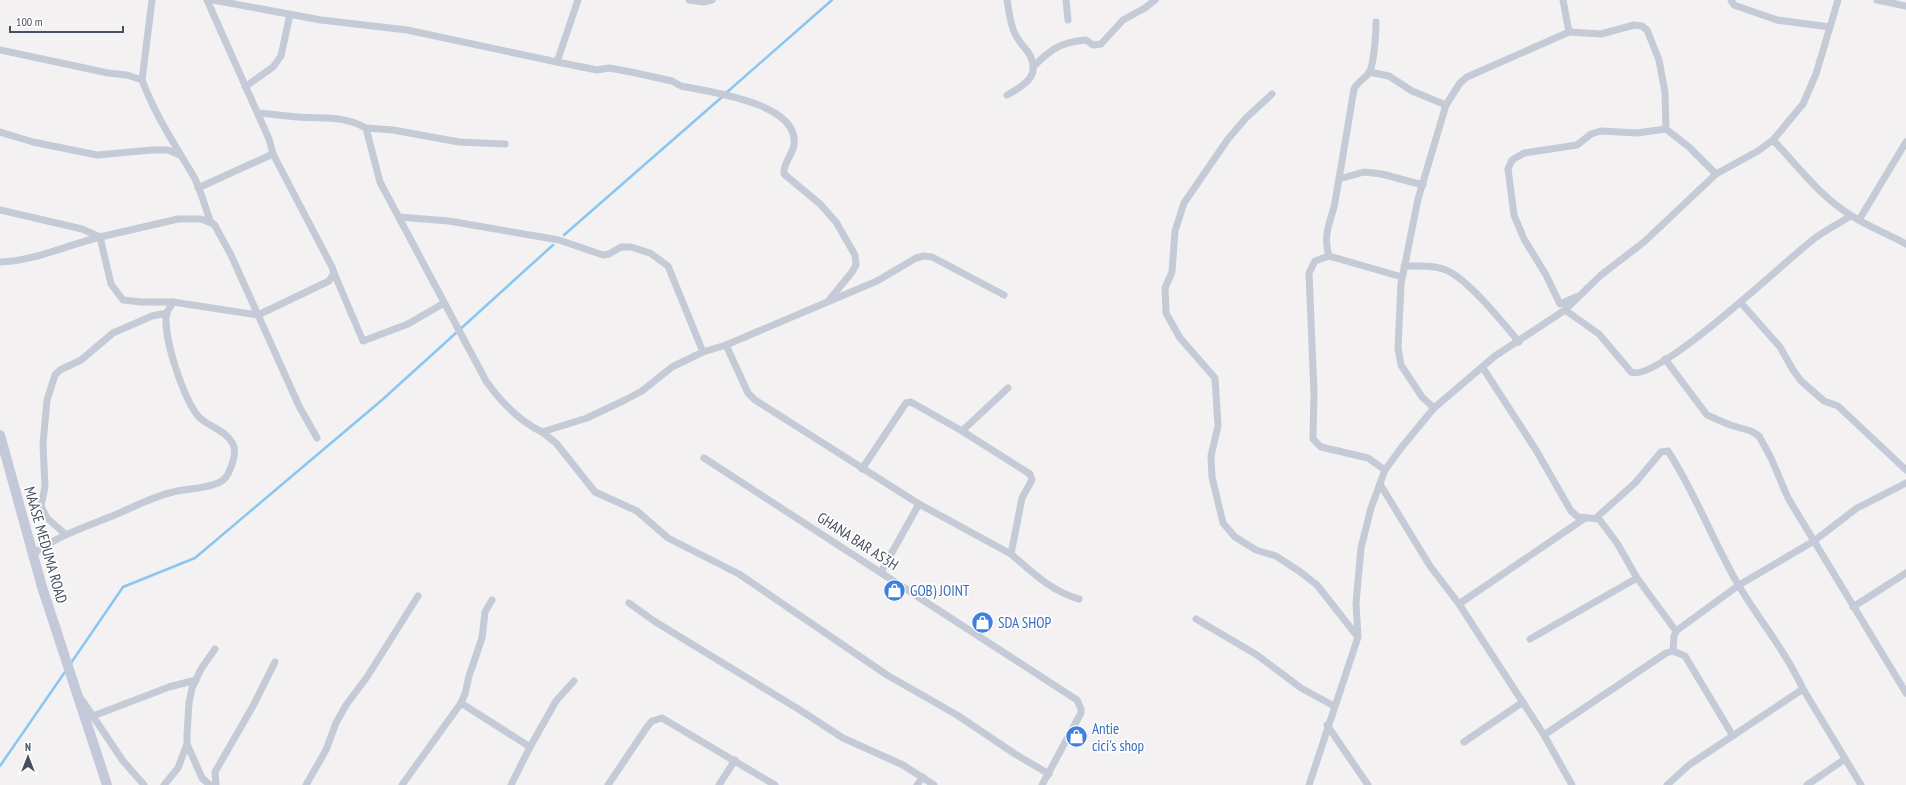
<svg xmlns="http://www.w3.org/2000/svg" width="1906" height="785" font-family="'PT Sans Narrow',sans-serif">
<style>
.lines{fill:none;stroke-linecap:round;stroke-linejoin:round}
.stream{stroke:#89c6f1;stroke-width:2.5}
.street{stroke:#c4cad6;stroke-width:7}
.secondary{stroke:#c3c9da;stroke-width:10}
.labels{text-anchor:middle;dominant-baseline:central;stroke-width:3.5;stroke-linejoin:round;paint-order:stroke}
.street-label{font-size:15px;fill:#474f60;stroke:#fff}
.shop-label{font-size:15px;fill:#366cbe;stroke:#fff;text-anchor:start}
</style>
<rect width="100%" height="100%" fill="#f3f1f1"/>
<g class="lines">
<g class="stream">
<polyline points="726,93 832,0"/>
<polyline points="564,235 722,97"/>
<polyline points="71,663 123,587 195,558 382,400 553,245"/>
<polyline points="0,766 67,669"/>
</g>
<g class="street">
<polyline points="213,0 321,20 407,30 557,62 578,0"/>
<polyline points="689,0 703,2 712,0"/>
<path d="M 1007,0 C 1009,11 1010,24 1015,34 C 1018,40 1023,46 1028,52 C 1042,74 1026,85 1007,95"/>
<polyline points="1066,0 1068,20"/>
<polyline points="1731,0 1734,5 1777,20 1830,27"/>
<polyline points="1877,0 1906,6"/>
<polyline points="1569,32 1601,34 1634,25 1642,26 1647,30 1659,60 1665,92 1666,129 1689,147 1716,174"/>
<path d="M 0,50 L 108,73 L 127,75 L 142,80 C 155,115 175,145 194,177 C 200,188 206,210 211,223"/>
<path d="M 557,62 L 597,70 L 609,68 L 631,72 L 672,81 L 681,86 C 710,92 800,103 794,145 C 792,156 783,163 784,174 L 820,204 L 836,222 L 855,255 L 856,265 L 852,272 L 830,299"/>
<path d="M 1034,66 C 1051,49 1061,42 1086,40 L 1093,45 L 1101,44 L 1123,20 L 1145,8 L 1155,0"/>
<polyline points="1369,72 1389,76 1412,91 1446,105"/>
<polyline points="142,80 152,0"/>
<polyline points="245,87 273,67 281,56 290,14"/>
<polyline points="1272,94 1246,118 1228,139 1184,203 1175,231 1172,272 1165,288 1166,313 1180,338 1215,378 1218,426 1211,456 1212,477 1223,523 1235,537 1256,550 1276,556 1299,571 1317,585 1357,636"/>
<path d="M 258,113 C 271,114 285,116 298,117 C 324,119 342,115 366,128 L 380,182 L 486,381 C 501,402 519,421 542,432 L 587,418 L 625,400 L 642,391 L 672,367 L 703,352 L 726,345 L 877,281 L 916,258 L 924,256 L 932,257 L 1004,295"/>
<polyline points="366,128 393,130 459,142 505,144"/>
<polyline points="0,132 33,142 97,155 152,150 168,150 180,155"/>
<path d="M 1773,140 C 1798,166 1820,197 1852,216 C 1869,227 1888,234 1906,244"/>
<path d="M 1339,179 L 1354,89 C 1358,82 1364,79 1369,73 C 1374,65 1376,32 1376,22"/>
<polyline points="198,188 273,154"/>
<polyline points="0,210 82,229 100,237 178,219 201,219 214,224 231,255 299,406 317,438"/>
<polyline points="399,217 449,221 559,240 603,255 609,254 621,247 631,247 650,253 668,266 703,352"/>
<polyline points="1859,220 1906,142"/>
<path d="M 1329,256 C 1323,237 1329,225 1334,207 C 1336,198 1337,188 1339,179 L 1364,172 L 1382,174 L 1423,185"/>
<path d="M 0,262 C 35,261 67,245 100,237 L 111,284 L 123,300 L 141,302 L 173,302 L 258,315 L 329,281 L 334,273 L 332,267 L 273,154 L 269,139 L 207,0"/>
<path d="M 1404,266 C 1418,266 1433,265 1446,270 C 1468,279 1503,323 1519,342"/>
<polyline points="334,273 363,341 408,324 444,303"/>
<polyline points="1576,297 1560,304 1546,275 1524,239 1514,215 1508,169 1512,160 1524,153 1577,145 1591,134 1601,131 1637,133 1666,129"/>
<polyline points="1741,303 1780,347 1793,370 1801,381 1824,401 1838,406 1906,470"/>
<path d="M 1565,310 L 1599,334 L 1631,372 C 1657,384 1788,258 1815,238 C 1826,230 1839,223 1851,216"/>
<polyline points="726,345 748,393 755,400 919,504 1011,554 1022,498 1032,480 1030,474 962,431 911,402 906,403 862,469"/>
<polyline points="1665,359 1707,415 1730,425 1751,431 1759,436 1771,458 1788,498 1906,693"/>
<polyline points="1483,368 1536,450 1571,511 1578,517 1599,519 1617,543 1637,578 1676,631"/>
<polyline points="1434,408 1422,397 1401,365 1398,348 1401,284 1418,199 1446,105 1460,83 1467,77 1569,32 1563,0"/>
<polyline points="962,431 1008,388"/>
<polyline points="542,432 556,443 595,492 637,511 668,538 739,574 887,675 957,715 1015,754 1049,774"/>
<polyline points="704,458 1077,700 1081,709 1081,713 1042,785"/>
<polyline points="1385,470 1368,458 1321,447 1313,439 1314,393 1309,273 1315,261 1329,256 1402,277"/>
<polyline points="1380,484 1430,566 1459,604 1544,735 1572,785"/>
<path d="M 1596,518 L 1635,483 L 1661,452 L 1668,451 C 1696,494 1713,542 1739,586 C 1760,621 1786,652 1803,689"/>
<polyline points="65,534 47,518 41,506 45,487 43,444 47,400 55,375 60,370 81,360 113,333 152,316 167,313"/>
<path d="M 1011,554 C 1032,572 1052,592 1079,599"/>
<path d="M 32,555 C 60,534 86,527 117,514 C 136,506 152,497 173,492 C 187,488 222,489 228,474 C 232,466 237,452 233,444 C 226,430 211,428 200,418 C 185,405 161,332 167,313 C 168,309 172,305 173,302"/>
<polyline points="881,572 919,504"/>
<polyline points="629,603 654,621 800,710 843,738 903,765 934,785"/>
<polyline points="1459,604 1585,518"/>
<polyline points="1853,607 1906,573"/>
<polyline points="1196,619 1257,655 1301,688 1334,706"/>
<polyline points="1530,639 1637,578"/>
<polyline points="1673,651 1674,636 1676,631 1739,585 1814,541 1857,508 1906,483"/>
<polyline points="82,700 123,761 144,785"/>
<polyline points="461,703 465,694 469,676 482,638 485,612 492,600"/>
<polyline points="93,716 169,687 196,680"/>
<polyline points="1327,725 1368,785"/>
<polyline points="1544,735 1666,653 1673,651 1685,656 1733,736"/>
<polyline points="1464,742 1523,702"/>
<polyline points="530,747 556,701 574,681"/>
<polyline points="164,785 178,768 187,744"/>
<polyline points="210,785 202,778 187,744 187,734 189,703 192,688 201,669 215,649"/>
<polyline points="216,785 215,772 253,706 275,662"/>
<polyline points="306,785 326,750 336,723 346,705 367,677 418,596"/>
<polyline points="402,785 461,703 530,747 511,785"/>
<polyline points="608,785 647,727 652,721 662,718 775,785"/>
<polyline points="719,785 735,760"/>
<polyline points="917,785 923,777"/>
<polyline points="1309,785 1358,637 1356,603 1361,548 1371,508 1385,470 1401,448 1434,408 1495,356 1565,310 1601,275 1644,242 1716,174 1758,151 1773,140 1803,104 1816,74 1838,0"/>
<polyline points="1667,785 1689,765 1803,689 1861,785"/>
<polyline points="1807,785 1845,759"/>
</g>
<polyline class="secondary" points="0,435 42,587 107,785"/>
</g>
<defs>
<symbol id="shop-disc" viewBox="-11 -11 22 22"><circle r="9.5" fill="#3f7fe0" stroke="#fff"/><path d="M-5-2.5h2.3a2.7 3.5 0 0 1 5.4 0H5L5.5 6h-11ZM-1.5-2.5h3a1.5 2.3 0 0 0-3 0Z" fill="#fff"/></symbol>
</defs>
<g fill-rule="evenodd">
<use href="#shop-disc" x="882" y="578" width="25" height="25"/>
<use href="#shop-disc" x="970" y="610" width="25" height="25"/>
<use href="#shop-disc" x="1064" y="724" width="25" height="25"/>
</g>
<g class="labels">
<g class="street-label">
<text transform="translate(858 541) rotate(33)">GHANA BAR AS3H</text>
<text transform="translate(46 545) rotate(74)">MAASE MEDUMA ROAD</text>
</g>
<g class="shop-label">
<text x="910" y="590">GOB) JOINT</text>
<text x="998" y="622">SDA SHOP</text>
<text x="1092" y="728">Antie<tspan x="1092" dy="17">cici's shop</tspan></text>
</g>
</g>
<g transform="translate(28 757)" stroke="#ffffff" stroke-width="3" paint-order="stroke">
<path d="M0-3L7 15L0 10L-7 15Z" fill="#474f60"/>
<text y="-6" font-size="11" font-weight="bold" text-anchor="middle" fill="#474f60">N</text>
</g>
<path d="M10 26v6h113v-6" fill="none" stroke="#474f60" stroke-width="2"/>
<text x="16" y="26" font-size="12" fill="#474f60" stroke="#ffffff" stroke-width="3" paint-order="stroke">100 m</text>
</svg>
